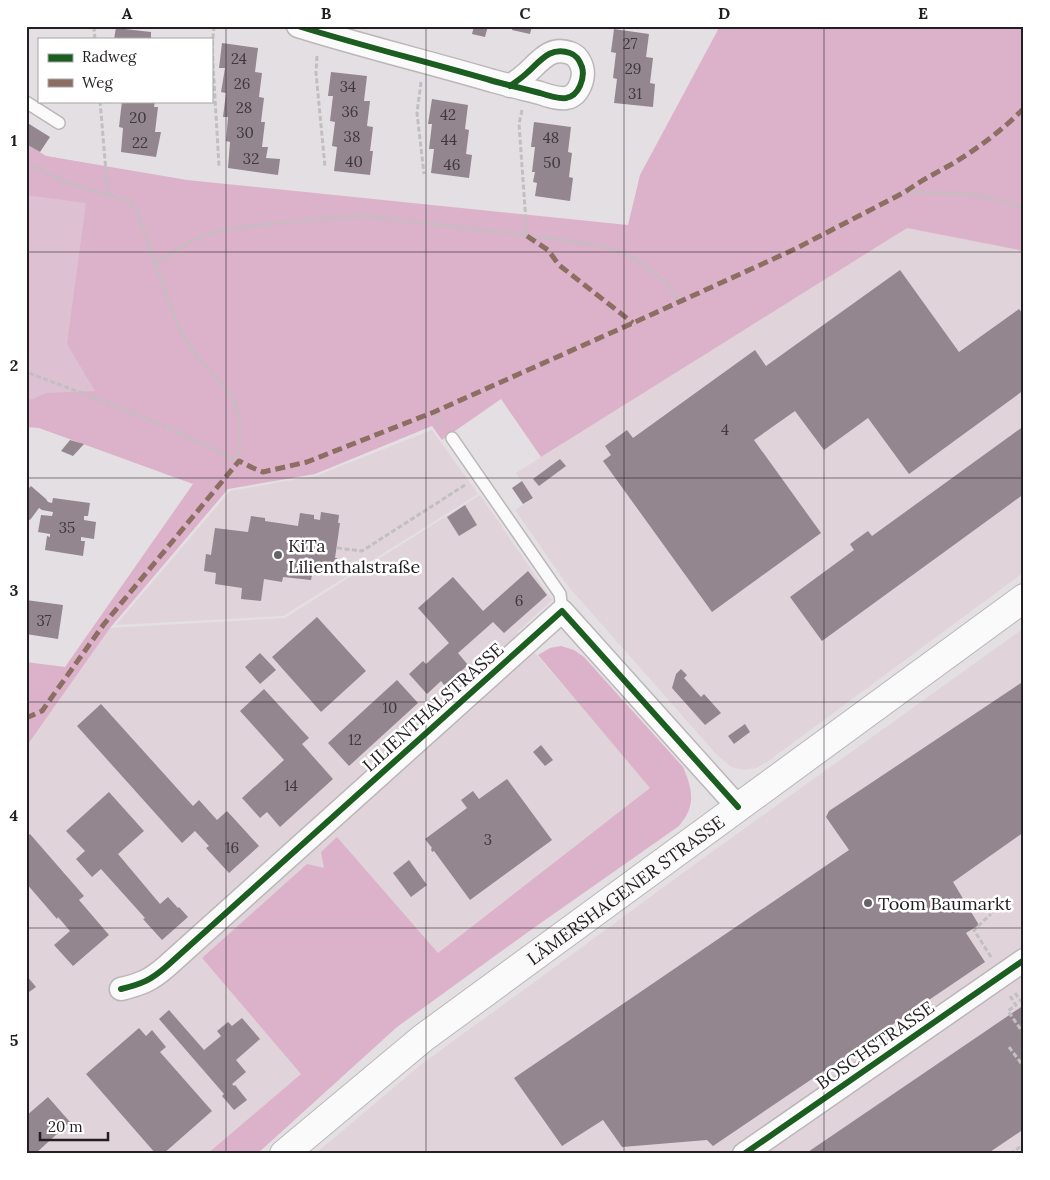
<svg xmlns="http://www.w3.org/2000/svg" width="1050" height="1180" font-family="Lora,serif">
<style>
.built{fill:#e0d3da}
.green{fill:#ddc0d1}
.forest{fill:#dcb2ca}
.building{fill:#94868f}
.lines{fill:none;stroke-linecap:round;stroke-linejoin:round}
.lane-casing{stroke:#bbb7b9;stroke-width:14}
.street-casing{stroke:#bbb7b9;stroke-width:25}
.secondary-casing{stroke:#bbb7b9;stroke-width:30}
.path{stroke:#c1bfc0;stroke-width:3;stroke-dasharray:5 2.5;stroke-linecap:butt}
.lane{stroke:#fbfafb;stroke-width:11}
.street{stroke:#fbfafb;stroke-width:22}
.secondary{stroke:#fbfafb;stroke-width:28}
.quiet{stroke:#8d6e63;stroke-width:5;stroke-dasharray:10 5;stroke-linecap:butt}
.cycleway-casing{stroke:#fff;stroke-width:9}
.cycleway{stroke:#1b5e20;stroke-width:6}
.grid{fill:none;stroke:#231e21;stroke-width:1;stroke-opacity:0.55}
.poi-dot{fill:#676265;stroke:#fff;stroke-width:2}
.labels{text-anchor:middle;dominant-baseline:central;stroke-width:5;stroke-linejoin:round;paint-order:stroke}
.number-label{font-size:15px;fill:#3f383c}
.poi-label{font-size:18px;fill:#231e21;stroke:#fff;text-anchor:start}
.street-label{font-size:18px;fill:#231e21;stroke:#fff}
.neatline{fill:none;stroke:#231e21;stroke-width:2}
.grid-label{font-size:16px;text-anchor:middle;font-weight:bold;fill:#231e21}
</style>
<rect width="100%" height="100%" fill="#e4dfe2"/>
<g class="built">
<polygon points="907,227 1024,251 1024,572 767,762 756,768 744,770 739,769 731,767 717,755 568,586 515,510 534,498 516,473"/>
<polygon points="432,430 478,494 283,616 116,625 230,491 316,476"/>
<polygon points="480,495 552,600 517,632 651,788 438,954 337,837 324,868 202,958 301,1074 207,1154 26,1154 26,747 110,628 285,618"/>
<polygon points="1024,628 1024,1154 315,1154 423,1063 551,970 691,867"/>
</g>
<polygon class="green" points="26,144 46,156 103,166 95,392 26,427"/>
<g class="forest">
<polygon points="720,26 1024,26 1024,251 907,228 541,457 501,399 442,440 432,426 315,474 228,489 110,628 26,747 26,662 65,667 193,484 39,428 26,427 26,400 33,399 46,393 95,391 67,344 86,203 26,195 26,144 46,156 187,180 628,225 640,175"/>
<path d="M 561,646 L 574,650 L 584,657 L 683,767 C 689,781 695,797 688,812 C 686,817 682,822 679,826 L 528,932 L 397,1027 L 257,1154 L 207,1154 L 301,1074 L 202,958 L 307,864 L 324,868 L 321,852 L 337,837 L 438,953 L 650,788 L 538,655 L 550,648 Z"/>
</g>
<g class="building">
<polygon points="474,26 488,26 485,37 472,34"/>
<polygon points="513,26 532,26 530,34 512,30"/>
<polygon points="116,28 151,32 151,39 114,39"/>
<polygon points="614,29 649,34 646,57 653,58 650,83 655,84 653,107 614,103 617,79 613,78 616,53 611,52"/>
<polygon points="222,43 258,48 255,72 262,73 259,97 264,98 261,122 265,122 262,147 268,147 266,158 280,159 278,175 228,168 230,142 226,141 228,117 223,117 226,93 221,92 225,68 219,68"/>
<polygon points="331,72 367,76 364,101 370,101 367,126 373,127 370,151 373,151 370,175 334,171 337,147 332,146 335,122 330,121 333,96 328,96"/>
<polygon points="432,99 468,105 465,129 469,130 466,154 472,155 469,178 431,173 434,149 429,149 432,124 428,124"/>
<polygon points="122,101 155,101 154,107 158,107 155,132 161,132 156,157 121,152 123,128 119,127"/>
<polygon points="26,122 50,137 40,152 26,144"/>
<polygon points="534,122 571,127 568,152 572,153 569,177 573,178 570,201 535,196 537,183 533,182 535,172 532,172 535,147 531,147"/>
<polygon points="900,270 959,352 1019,309 1024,315 1024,390 909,474 868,418 824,450 795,411 754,440 821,533 712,612 603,461 611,455 605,446 627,430 633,438 755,350 766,366"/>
<polygon points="1024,426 1024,494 822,641 790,597 854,550 850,544 868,531 872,536"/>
<polygon points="70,440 84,444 73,456 61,451"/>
<polygon points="560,459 566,466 539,486 533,479"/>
<polygon points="522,481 533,498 523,504 512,488"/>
<polygon points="31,486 46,499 48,502 52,503 53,498 90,503 88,516 84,516 84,520 96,522 94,539 81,537 81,541 85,541 83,556 45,550 47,536 50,537 50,534 38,532 41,515 52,516 53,512 42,510 39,508 30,520 26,518 26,491"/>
<polygon points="465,505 477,525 459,536 447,517"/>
<polygon points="321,512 339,515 338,523 340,523 335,558 337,558 335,574 328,573 328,575 323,574 323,572 313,571 311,580 283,577 282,582 264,579 261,601 241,599 242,588 215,584 216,573 204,571 206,554 211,555 215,528 248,532 251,516 265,518 265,521 298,526 300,513 314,515 314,519 320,520"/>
<polygon points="528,571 547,595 504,633 493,622 458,653 468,665 445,686 441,681 427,694 409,674 423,661 426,664 449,643 418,608 453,577 483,611"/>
<polygon points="26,600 63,605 58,639 26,634"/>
<polygon points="317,617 366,671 321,712 272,657"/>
<polygon points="260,653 276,670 260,684 245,667"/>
<polygon points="681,669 687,675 684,678 701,697 704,694 721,713 705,725 672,688 676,674"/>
<polygon points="397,680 418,703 349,766 328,743"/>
<polygon points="1024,681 1024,832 953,882 979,925 966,933 985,962 713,1146 707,1140 622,1147 603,1120 562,1146 514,1078 849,850 826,817 829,811"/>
<polygon points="264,689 309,738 302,744 333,779 280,827 267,812 260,818 242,798 284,760 240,711"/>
<polygon points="101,704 193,806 199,800 217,820 227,811 259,846 229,873 206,848 209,846 195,831 182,843 77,726"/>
<polygon points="745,724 750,732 734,744 728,736"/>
<polygon points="541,745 553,760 545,766 533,752"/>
<polygon points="507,779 552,840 470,900 434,851 432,852 431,849 432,848 425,839 467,808 461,800 473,791 479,799"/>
<polygon points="109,792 144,831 118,854 160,904 168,897 178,908 179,907 188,917 162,940 143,919 145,918 101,869 92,877 76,859 85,851 66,831"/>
<polygon points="30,834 84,896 79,900 109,935 73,966 54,945 70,931 58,917 57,919 26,883 26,837"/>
<polygon points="409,860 427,885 411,897 393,873"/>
<polygon points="26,975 36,987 29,992 26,989"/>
<polygon points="1024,1005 1024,1129 987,1154 805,1154"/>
<polygon points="169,1010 204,1050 221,1036 217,1031 228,1022 232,1026 242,1018 260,1039 236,1060 246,1072 232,1084 234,1086 235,1085 247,1100 234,1110 222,1096 224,1094 159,1019"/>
<polygon points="139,1028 146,1036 152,1030 166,1047 160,1052 212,1111 163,1154 156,1154 86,1074"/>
<polygon points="48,1097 70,1122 35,1154 26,1154 26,1116"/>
</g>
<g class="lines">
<defs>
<g id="lane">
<polyline points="26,102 59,123"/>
<polyline points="452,438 560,594 562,611"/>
</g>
<g id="street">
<path d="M 298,26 C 362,46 428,62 493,81 C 508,85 524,89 540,93 C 549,96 558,99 566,98 C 579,96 585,78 582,67 C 580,61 576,55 570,53 C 551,46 541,60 528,72 C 523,77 517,81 510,86"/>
<path d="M 121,989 C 142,984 151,980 167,966 L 562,611 L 738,807"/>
<polyline points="744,1154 1024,960"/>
</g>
<g id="secondary">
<path id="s1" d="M 284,1154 L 423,1038 L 1024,598"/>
</g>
</defs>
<use href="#lane" class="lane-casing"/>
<use href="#street" class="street-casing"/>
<use href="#secondary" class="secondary-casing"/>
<g class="path">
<polyline points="214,26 212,47 219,166"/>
<polyline points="95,39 94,30 96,26"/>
<polyline points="317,56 316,73 325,167"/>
<polyline points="421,82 417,113 424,174"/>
<polyline points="100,101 108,195"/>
<polyline points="522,110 519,124 527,236"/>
<polyline points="26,163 68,183 128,201 137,211 168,300 176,322 193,352 213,374 233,397 239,416 239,461 155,422 111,404 26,372"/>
<polyline points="905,192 972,194 1002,201 1024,208"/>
<polyline points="156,263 183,246 206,234 221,230 268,224 318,219 369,216 564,240 602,246 638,260 667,284 680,301"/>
<polyline points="434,412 443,425"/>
<polyline points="337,548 362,551 465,485"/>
<polyline points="991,957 974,930 991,914"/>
<polyline points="1015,993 1024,1005"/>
<polyline points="1010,996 1016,1005 1008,1011 1024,1034"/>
<polyline points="1009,1047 1024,1067"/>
<polyline points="1010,1154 1024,1144"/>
</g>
<use href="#lane" class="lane"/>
<use href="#street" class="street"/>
<use href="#secondary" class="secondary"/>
<g class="quiet">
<polyline points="527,236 548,250 559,265 633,323"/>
<path d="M 26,718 L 42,711 L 104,624 L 239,461 L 253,468 L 263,472 L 307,462 L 434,412 L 633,323 L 795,249 L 905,192 C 920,181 936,173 952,164 C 977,149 1004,129 1024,108"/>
</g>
<defs>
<g id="cycleway">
<path d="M 298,26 C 362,46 428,62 493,81 C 508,85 524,89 540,93 C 549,96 558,99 566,98 C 579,96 585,78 582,67 C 580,61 576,55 570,53 C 551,46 541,60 528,72 C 523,77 517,81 510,86"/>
<path d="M 121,989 C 142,984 151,980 167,966 L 562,611 L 738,807"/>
<polyline points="744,1154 1024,960"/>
</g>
</defs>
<use href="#cycleway" class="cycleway-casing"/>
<use href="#cycleway" class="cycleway"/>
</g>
<path class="grid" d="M 226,26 L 226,1154M 426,26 L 426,1154M 624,26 L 624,1154M 824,26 L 824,1154M 26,252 L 1024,252M 26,478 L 1024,478M 26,702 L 1024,702M 26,928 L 1024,928"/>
<g class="poi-dot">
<circle cx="278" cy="555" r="5"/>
<circle cx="868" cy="903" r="5"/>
</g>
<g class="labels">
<g class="number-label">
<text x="630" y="43">27</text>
<text x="239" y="58">24</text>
<text x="633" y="68">29</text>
<text x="242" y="83">26</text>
<text x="348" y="86">34</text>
<text x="635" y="93">31</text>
<text x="244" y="107">28</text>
<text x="350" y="111">36</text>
<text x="448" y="114">42</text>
<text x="138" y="117">20</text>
<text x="245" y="132">30</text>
<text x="352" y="136">38</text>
<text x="551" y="137">48</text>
<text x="449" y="139">44</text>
<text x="140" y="142">22</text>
<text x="251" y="158">32</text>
<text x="354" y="161">40</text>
<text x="552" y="162">50</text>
<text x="452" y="164">46</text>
<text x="725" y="429">4</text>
<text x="67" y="527">35</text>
<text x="519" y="600">6</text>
<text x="44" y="620">37</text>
<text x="390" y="707">10</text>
<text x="355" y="739">12</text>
<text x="291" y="785">14</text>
<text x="488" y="839">3</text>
<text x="232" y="847">16</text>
</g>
<g class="poi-label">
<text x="288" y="545">KiTa<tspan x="288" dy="21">Lilienthalstraße</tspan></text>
<text x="878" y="903">Toom Baumarkt</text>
</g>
<g class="street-label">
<text transform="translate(433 707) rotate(-42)">LILIENTHALSTRASSE</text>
<text stroke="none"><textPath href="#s1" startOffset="432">LÄMERSHAGENER STRASSE</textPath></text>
<text transform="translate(875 1045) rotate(-35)">BOSCHSTRASSE</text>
</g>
</g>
<rect width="1050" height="1180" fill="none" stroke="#ffffff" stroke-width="55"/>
<rect x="38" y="38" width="175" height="65" fill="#ffffff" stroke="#a7a5a6"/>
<rect x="48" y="54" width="25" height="8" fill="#1b5e20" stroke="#a7a5a6"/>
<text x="82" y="62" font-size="15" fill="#231e21">Radweg</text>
<rect x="48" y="79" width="25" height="8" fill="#8d6e63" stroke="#a7a5a6"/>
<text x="82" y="88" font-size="15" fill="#231e21">Weg</text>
<path d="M40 1132v8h68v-8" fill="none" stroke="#231e21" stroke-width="2.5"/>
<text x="48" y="1132" font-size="15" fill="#231e21" stroke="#ffffff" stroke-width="4" paint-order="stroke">20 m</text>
<rect x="28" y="28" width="994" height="1124" class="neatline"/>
<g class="grid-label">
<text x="127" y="19">A</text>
<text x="326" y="19">B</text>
<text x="525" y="19">C</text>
<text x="724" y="19">D</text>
<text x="923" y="19">E</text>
<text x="14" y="146">1</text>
<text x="14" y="371">2</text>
<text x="14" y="596">3</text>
<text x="14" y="821">4</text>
<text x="14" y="1046">5</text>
</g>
</svg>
